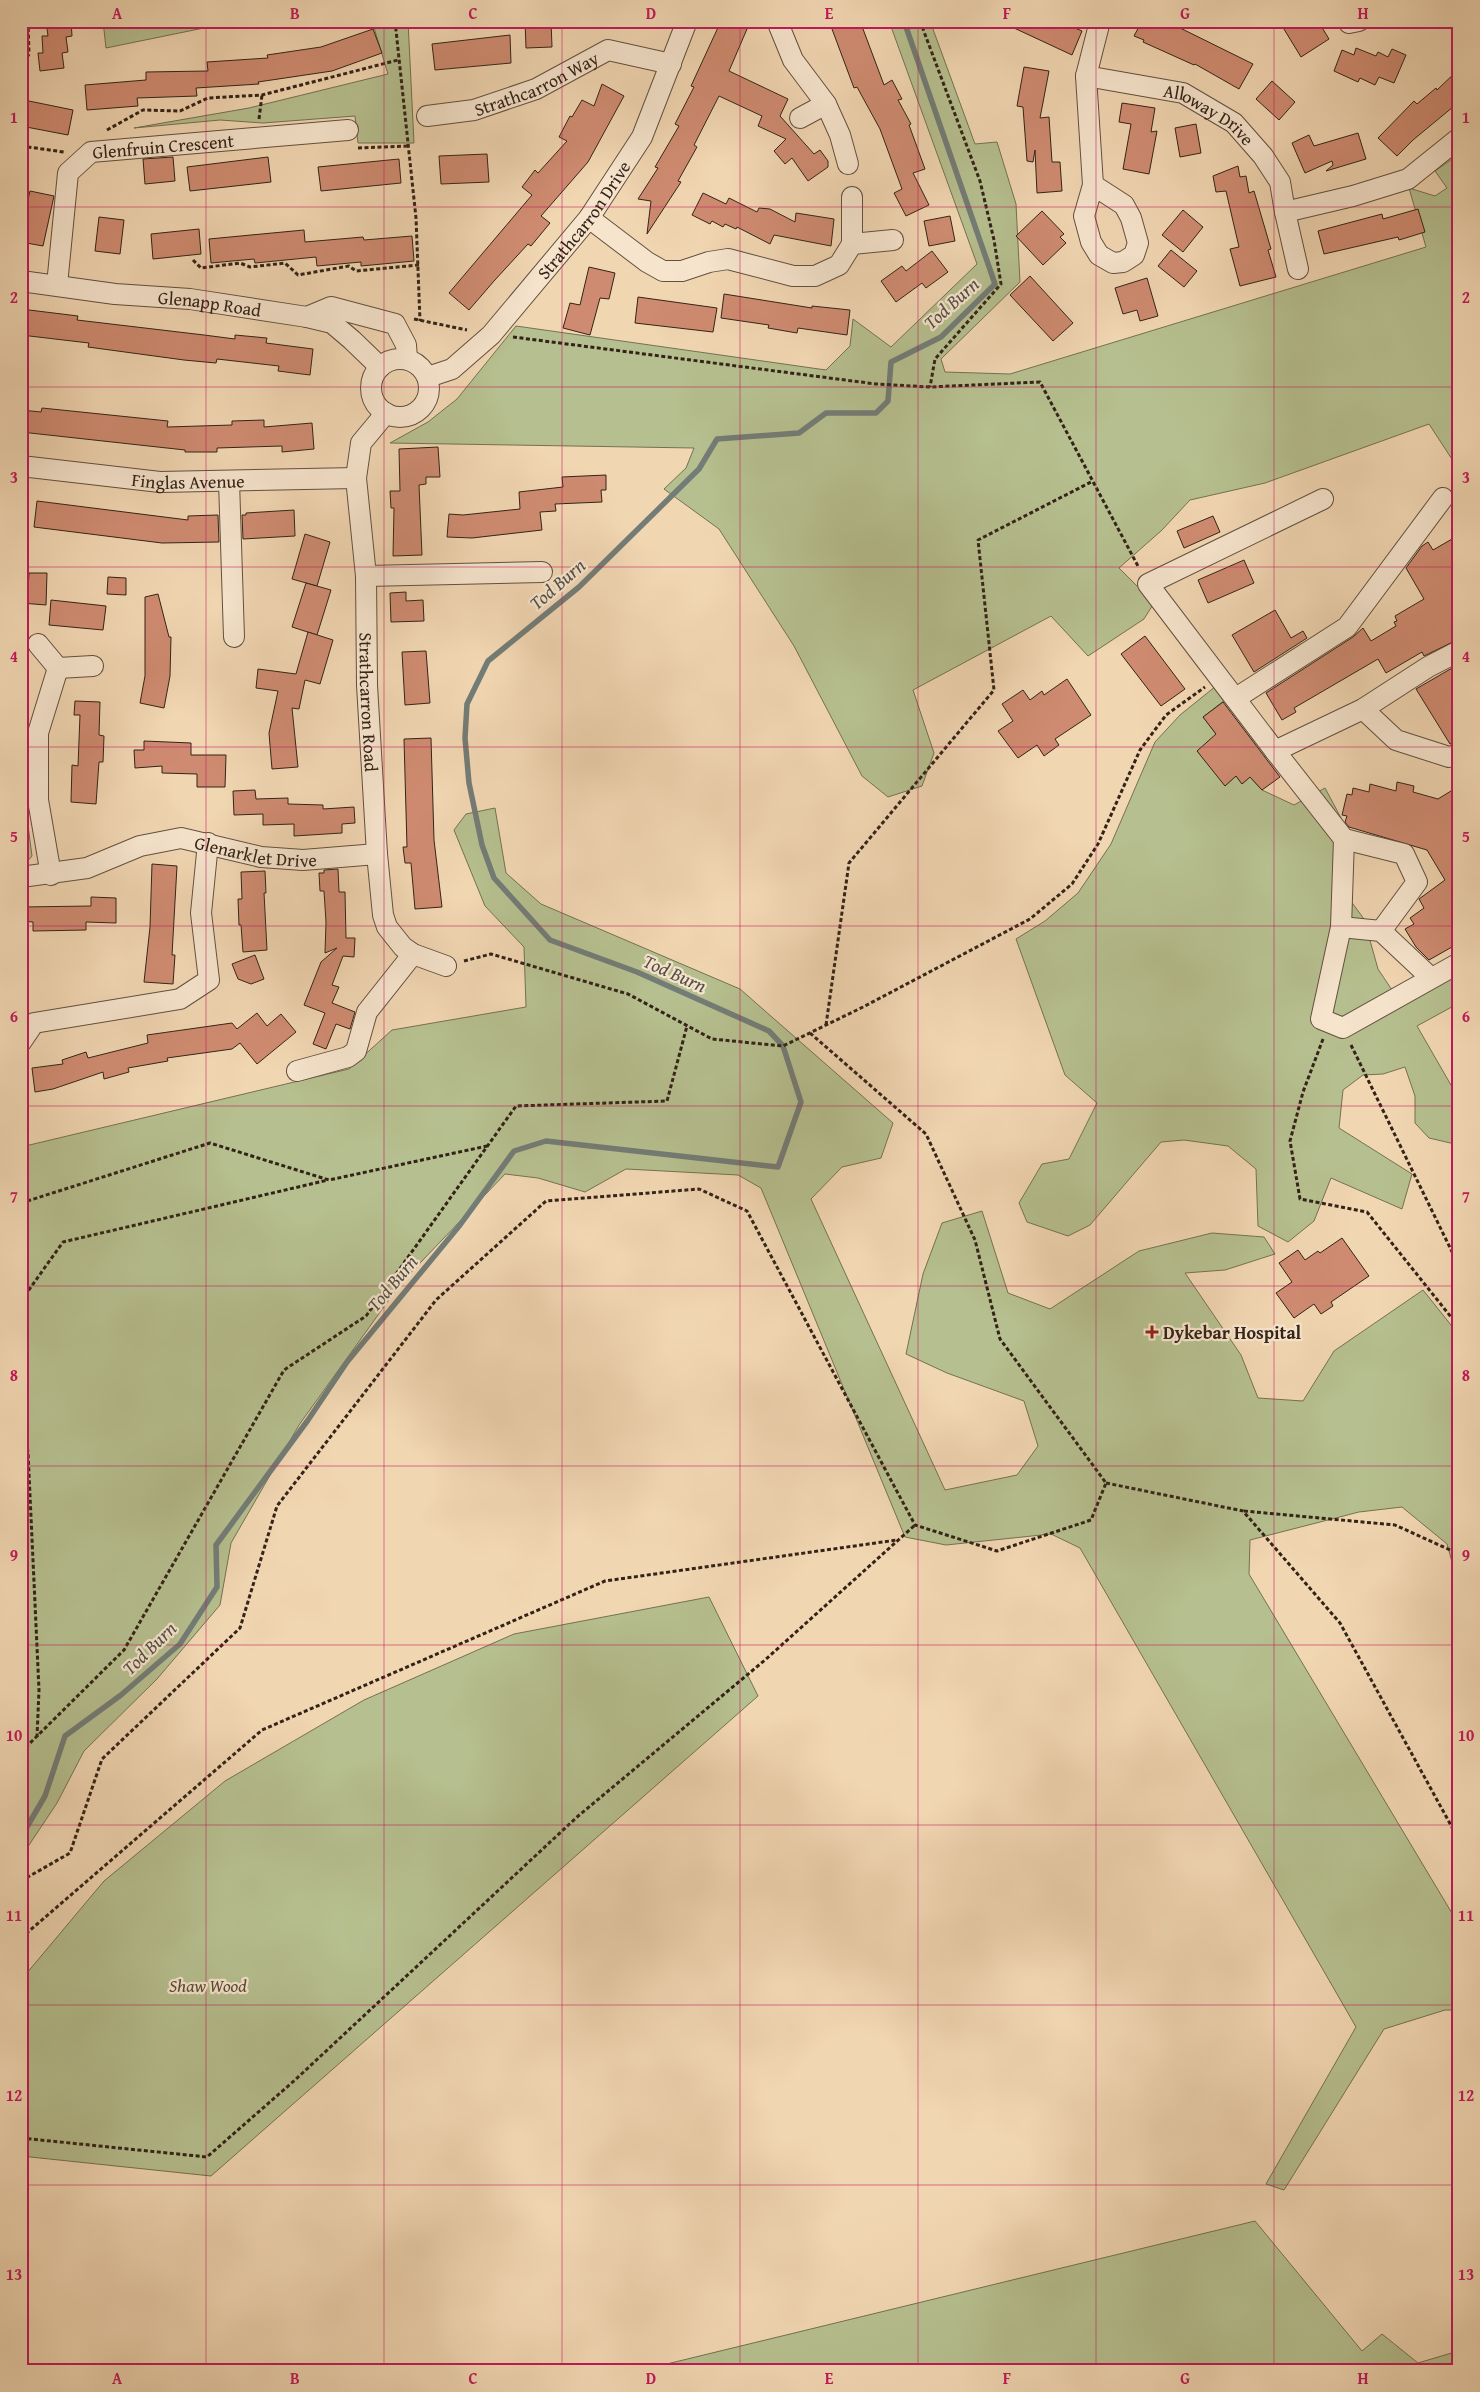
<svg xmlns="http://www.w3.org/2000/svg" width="1480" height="2392" font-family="'Gentium Book Plus',serif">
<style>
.green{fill:#b6bf8f;stroke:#747153}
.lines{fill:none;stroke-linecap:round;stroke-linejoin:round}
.stream{stroke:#737c76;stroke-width:5.5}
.building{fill:#cf8b71;stroke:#332317}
.minor-casing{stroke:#62503e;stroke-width:22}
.path{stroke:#332317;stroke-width:3;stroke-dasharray:4 2.5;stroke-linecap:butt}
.minor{stroke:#f6e4cd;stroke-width:20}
.grid{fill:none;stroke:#c2185b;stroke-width:1;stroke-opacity:0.55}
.poi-dot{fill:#8f2418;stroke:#f6e4cd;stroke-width:2}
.labels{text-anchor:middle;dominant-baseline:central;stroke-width:4.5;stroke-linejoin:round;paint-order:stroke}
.street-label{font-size:18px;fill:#332317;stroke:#f6e4cd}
.poi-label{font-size:18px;font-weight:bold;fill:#332317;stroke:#f6e4cd;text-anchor:start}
.park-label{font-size:18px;font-style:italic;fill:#544a35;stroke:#f6e4cd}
.water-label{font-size:19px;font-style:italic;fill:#534f47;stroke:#f6e4cd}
.neatline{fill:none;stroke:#c2185b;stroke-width:2}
.grid-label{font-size:16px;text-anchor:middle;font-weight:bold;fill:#c2185b}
</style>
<rect width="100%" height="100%" fill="#f1d6b2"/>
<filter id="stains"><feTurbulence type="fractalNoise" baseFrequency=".004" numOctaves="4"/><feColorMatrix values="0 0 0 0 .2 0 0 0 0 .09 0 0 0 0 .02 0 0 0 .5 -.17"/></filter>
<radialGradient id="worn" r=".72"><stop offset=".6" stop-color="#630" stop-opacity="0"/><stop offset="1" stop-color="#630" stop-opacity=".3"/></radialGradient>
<g class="green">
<polygon points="103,21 238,21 106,48"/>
<polygon points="372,21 408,21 414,143 358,143 355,116 263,123 220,120 134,128 249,108 388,74"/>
<polygon points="889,21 930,21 975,144 997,142 1016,204 1020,282 941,359 945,372 1010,374 1426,247 1409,188 1435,196 1447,188 1435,171 1459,154 1459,470 1429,424 1265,483 1190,500 1162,530 1119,568 1154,603 1144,619 1088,656 1051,616 913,690 934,753 922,786 888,797 862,776 794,646 719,529 664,489 686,468 694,448 390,443 428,422 457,399 516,326 826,370 850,346 853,319 891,347 977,264"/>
<polygon points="1216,686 1225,700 1203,717 1216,734 1225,786 1236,776 1242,784 1250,777 1262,790 1294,805 1325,788 1347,829 1350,900 1364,919 1378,969 1392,990 1459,953 1459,1003 1417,1026 1459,1099 1459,1145 1429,1138 1415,1123 1415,1096 1405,1067 1383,1074 1363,1075 1343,1090 1339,1128 1412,1174 1402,1209 1331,1178 1314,1221 1288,1242 1258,1226 1256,1169 1228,1146 1184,1140 1161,1142 1090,1225 1068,1236 1027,1222 1019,1203 1042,1164 1069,1159 1097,1103 1065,1075 1016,939 1045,921 1078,893 1111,844 1155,742 1180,715"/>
<polygon points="495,808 506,873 541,904 740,989 893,1123 881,1158 842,1167 811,1199 945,1490 1017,1475 1038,1446 1024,1401 947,1373 906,1354 923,1274 942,1223 982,1211 1008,1293 1050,1309 1139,1251 1212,1233 1264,1237 1275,1254 1225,1270 1185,1273 1241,1355 1258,1398 1303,1401 1334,1351 1423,1290 1459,1335 1459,1587 1447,1544 1402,1507 1359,1512 1250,1540 1249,1574 1459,1925 1459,2010 1445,2010 1384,2029 1284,2190 1266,2184 1356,2027 1080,1548 1051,1534 946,1545 905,1537 761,1188 738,1175 626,1169 585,1192 538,1178 505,1174 401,1283 299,1425 231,1543 220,1605 157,1679 84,1751 57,1803 21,1857 21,1147 349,1069 392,1030 526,1007 524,947 485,906 454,830 466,814"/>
<polygon points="21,818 27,818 32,856 26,863 21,862"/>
<polygon points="709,1597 758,1696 211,2176 21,2156 21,1980 104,1881 225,1781 364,1700 514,1634"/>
<polygon points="1255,2221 1362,2351 1382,2334 1418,2363 1455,2352 1459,2348 1459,2371 638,2371"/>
</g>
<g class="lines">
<polyline class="stream" points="21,1837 45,1796 65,1736 121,1695 180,1644 217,1587 216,1545 308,1420 347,1362 460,1225 514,1151 546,1141 778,1167 801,1102 783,1046 769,1031 637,972 550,940 494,878 482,845 469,783 465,738 467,704 488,661 579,587 699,469 717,439 799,433 826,413 876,413 888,401 891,362 941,337 995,284 904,21"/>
</g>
<g class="building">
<polygon points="46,21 71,21 72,36 66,37 68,52 62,53 64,68 40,71 38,53 43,53 42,36 48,36"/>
<polygon points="525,21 551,21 552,47 526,48"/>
<polygon points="721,21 730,21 747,29 729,71 788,99 780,116 814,154 820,150 828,161 828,167 808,181 792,158 785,164 774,151 786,139 758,126 762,116 719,96 694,145 697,147 678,181 681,182 647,234 651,201 638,199 658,168 655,167 679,126 675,124 694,87 691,86"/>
<polygon points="829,21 860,21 884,85 892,80 902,99 898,100 911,124 909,125 925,169 913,173 929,205 906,216 894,193 902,189 880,129 857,87 854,88"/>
<polygon points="999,21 1059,21 1082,31 1072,55"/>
<polygon points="1142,21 1166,21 1253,64 1239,89 1195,64 1194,65 1143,42 1144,40 1134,36"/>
<polygon points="1279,21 1318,21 1329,39 1301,57"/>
<polygon points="373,29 382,53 332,71 258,82 259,84 196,88 197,96 137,98 138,106 87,110 85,85 146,80 146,72 208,71 207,62 268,58 267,55 321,47"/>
<polygon points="510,35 511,63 435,70 432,44"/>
<polygon points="1356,48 1376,56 1378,52 1388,57 1392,49 1406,55 1394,83 1379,77 1375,85 1360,78 1358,82 1334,71 1342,50 1354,55"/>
<polygon points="1024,67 1049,71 1040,118 1049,117 1052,162 1060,162 1062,191 1037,193 1035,150 1033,162 1027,161 1023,107 1017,106"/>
<polygon points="1459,69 1459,102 1413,140 1397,156 1378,138 1414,101 1417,104 1436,88 1437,90"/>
<polygon points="1272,81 1295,102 1279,120 1256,99"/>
<polygon points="602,84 624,96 588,162 541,216 550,223 531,246 528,244 494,281 469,310 449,293 532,195 522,187 535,170 538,173 567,141 559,137 570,116 572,117 582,100 594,106"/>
<polygon points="24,100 73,110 68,135 21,126"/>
<polygon points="1122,103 1155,108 1151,132 1157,131 1149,174 1123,169 1131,124 1119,122"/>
<polygon points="1196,124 1201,153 1180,157 1175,128"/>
<polygon points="1358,133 1366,159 1326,171 1333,165 1332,161 1305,173 1292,143 1309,135 1314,146"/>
<polygon points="487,154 489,182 441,184 439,156"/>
<polygon points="173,157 175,181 145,184 143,159"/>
<polygon points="268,157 271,182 190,191 187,167"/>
<polygon points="399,159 401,183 321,191 318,167"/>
<polygon points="1238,166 1240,177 1246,176 1249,193 1254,191 1271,249 1268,250 1276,277 1240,286 1230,249 1239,247 1226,191 1216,192 1213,176"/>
<polygon points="30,191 54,196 43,246 21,242 21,229"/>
<polygon points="703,193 726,204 729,198 757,212 759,208 770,209 795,222 796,213 834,219 831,246 774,235 770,244 737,227 736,229 725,224 723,227 712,221 710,224 692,215"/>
<polygon points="1418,209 1425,232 1399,240 1398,237 1324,254 1318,231 1382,214 1383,219"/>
<polygon points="1183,210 1203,227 1183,252 1162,235"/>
<polygon points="1042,211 1064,234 1060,237 1066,243 1043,265 1016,236"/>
<polygon points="950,216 955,241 929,246 924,221"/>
<polygon points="99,217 124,220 120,254 95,251"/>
<polygon points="199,229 201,254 153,259 151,234"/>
<polygon points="304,230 305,242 363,237 364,240 412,236 414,261 361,266 361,262 317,266 316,257 255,263 254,259 211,263 209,239"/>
<polygon points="1171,250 1197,271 1184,287 1158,266"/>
<polygon points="932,251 948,272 926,288 922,283 896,302 881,281 902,266 906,271"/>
<polygon points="589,267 615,273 609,299 600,298 590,335 563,328 570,303 580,305"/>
<polygon points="1030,276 1073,323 1053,341 1010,295"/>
<polygon points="1147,278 1158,316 1140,321 1137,310 1123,314 1115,288"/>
<polygon points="724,294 812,308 812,306 850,310 847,335 798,328 797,333 768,328 769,325 721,318"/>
<polygon points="638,297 717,308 713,332 635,323"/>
<polygon points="21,309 78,316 77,320 204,335 235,339 235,335 267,338 266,343 313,349 310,375 278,371 279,366 217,359 216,363 184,360 88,347 89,343 21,335"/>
<polygon points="42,408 168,421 167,427 232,425 232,421 264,420 264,427 312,423 314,449 282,452 282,446 249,447 217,448 217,452 185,452 185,450 21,432 21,410 41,412"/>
<polygon points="438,447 440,477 426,477 426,484 419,485 422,555 393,556 394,508 391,508 390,491 400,491 399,449"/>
<polygon points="606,475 606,490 601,490 602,502 555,504 556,511 540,512 542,530 472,538 447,537 449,514 463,515 520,509 519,492 563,487 562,477"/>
<polygon points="37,501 188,520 188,516 218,515 219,542 162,543 34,527"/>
<polygon points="294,510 295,536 243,539 242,515 246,515 246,513"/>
<polygon points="1213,516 1220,532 1184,548 1177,531"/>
<polygon points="305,534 330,542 317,586 292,579"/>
<polygon points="1459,535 1459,639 1424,656 1422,652 1386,673 1378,659 1294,708 1296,712 1282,720 1266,693 1353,637 1363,628 1371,641 1396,626 1394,622 1397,621 1395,616 1424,599 1406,568 1422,546 1428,542 1433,550"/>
<polygon points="1244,560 1254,583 1208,603 1198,580"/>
<polygon points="29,573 47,573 46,605 21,603 21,589 28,589"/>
<polygon points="108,577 126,578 126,595 107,594"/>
<polygon points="306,583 331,590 317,635 292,627"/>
<polygon points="406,592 406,601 423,600 424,621 391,622 390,593"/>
<polygon points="158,594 169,637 171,637 170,676 164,708 140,703 145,676 145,597"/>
<polygon points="51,600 106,606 103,630 49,625"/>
<polygon points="1275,610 1291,638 1303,631 1307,638 1254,672 1232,635"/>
<polygon points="308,632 333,640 320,684 305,680 299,709 292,708 298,767 272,769 269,733 278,691 256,688 258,669 296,674"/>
<polygon points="1145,636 1185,689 1161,706 1121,654"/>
<polygon points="426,651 430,703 405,705 402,652"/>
<polygon points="1459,664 1459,742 1450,744 1416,689"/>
<polygon points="1067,679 1091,715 1055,739 1059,745 1044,756 1037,745 1018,758 998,731 1013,721 1002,704 1023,690 1030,700 1042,691 1044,695"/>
<polygon points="75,701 100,702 99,735 104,736 103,762 99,762 96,804 71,802 72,765 78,766 80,715 74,715"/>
<polygon points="1223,702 1280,777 1262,790 1250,777 1242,784 1236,776 1225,786 1197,751 1216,734 1203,717"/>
<polygon points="431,738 434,840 442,907 415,909 411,863 405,863 403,847 407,847 404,739"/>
<polygon points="144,741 191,743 191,755 226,755 225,787 197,787 197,774 162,773 162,766 135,768 134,750 144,750"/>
<polygon points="1397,782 1414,786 1413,792 1438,799 1459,786 1459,943 1429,960 1416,947 1405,929 1414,924 1410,918 1424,908 1419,899 1445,880 1427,850 1349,827 1345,822 1347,816 1342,815 1347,794 1352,795 1353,788 1369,792 1370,784 1396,791"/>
<polygon points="255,790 256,799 288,798 288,804 323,805 323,809 354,807 355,823 342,824 342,833 294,836 294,824 263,825 263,814 234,815 233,791"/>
<polygon points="152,864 177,866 172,955 175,955 173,984 144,982 150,927"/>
<polygon points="338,869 339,892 345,892 346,938 355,938 354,957 343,956 332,985 339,987 332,1003 355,1012 350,1029 336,1024 326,1049 313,1044 325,1013 304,1005 321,962 337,948 325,953 326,922 324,891 320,891 319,873 324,873 324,870"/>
<polygon points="265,871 266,893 264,893 267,950 243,952 241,925 239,925 238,899 242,899 241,872"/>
<polygon points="91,897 116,898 116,923 86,922 86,930 33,931 33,922 21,921 21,907 91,906"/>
<polygon points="255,955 264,979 251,984 238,979 232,964"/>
<polygon points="257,1013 267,1026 281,1014 296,1032 257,1064 240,1043 232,1049 167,1058 168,1061 128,1068 129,1072 104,1079 103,1072 53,1089 35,1092 32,1068 63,1064 62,1060 86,1052 88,1058 148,1043 147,1035 232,1023 237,1029"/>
<polygon points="1342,1238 1369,1276 1331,1302 1333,1306 1321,1314 1314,1304 1294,1318 1276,1293 1292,1282 1279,1263 1298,1250 1305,1260 1318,1251 1320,1253"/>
</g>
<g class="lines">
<defs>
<g id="minor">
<polyline points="777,21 793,60 826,104 840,135 848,164"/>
<polyline points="1348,21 1349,23 1359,21"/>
<path id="s1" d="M 1086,76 L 1183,93 L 1234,123 L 1263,156 L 1280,182 L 1285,212 L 1353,196 L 1408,179 L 1459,138"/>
<path id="s2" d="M 427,116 L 474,110 L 536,89 L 608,50 L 671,64"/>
<polyline points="800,118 826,104"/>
<polyline points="1093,185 1124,205 1131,218 1138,243 1134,255 1123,262 1113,263 1099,255 1091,242 1084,216 1093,185 1086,76 1100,21"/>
<polyline points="1285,212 1298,269"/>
<polyline points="589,218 647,262 663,271 682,271 709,262 728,259 793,276 815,276 839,265 852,244 852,197"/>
<polyline points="852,244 893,240"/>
<path id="s3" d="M 21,281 L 115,294 L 190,299 L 307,317 L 332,323 L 352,340 L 380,367"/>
<path id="s4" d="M 57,285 L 68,173 L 91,152 L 348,130"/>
<polyline points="307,317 331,307 395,324 406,345 407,359"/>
<circle cx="400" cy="388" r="29"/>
<path id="s5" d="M 428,377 L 452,369 L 491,335 L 589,218 L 642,137 L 687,21"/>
<path id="s6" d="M 386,413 L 361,443 L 356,478 L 366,576 L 367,685 L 377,854 L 383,915 L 387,927 L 403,947 L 413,954 L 446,966"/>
<path id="s7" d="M 21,466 L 160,482 L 356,478"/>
<polyline points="229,481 234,637"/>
<polyline points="1323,499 1148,584 1275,751 1363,709 1428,667 1459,651"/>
<polyline points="366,576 542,572"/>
<polyline points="38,644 58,668 38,733 38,800 51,875"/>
<polyline points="58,668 93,666"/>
<polyline points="1236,698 1347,627 1443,498"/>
<polyline points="1363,709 1396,740 1449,757 1459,754"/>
<polyline points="1275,751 1344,839 1341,927 1321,1019 1343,1028 1459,963"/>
<polyline points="1344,839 1404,854 1417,882 1381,931"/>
<path id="s8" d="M 21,877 L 87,868 L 140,846 L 181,838 L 261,857 L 303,860 L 377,854"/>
<polyline points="1341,927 1381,931 1431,978"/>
<polyline points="21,1042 34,1023 180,999 209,980 201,913 208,843"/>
<polyline points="297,1071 348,1057 356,1051 367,1012 413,954"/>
</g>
</defs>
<use href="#minor" class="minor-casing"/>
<g class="path">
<polyline points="395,21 416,218 420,321"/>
<polyline points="920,21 980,181 994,240 1001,284 935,359 930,387"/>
<polyline points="21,69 29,54 28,21"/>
<polyline points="259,119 262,95"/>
<polyline points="107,130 143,110 180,111 208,98 262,95 398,60"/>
<polyline points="21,146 64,152"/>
<polyline points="358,148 410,146"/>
<polyline points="193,260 201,268 240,263 250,267 285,263 298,275 349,266 356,271 419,265"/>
<polyline points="414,319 467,330"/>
<polyline points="513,337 876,384 930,387 1040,382 1139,568"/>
<polyline points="464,961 491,954 628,994 712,1039 783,1046 863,1007 1030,919 1072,884 1098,844 1140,750 1166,715 1205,687"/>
<polyline points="826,1025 849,863 994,690 978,540 1093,481"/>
<polyline points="1323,1039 1303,1092 1290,1141 1300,1199 1367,1212 1459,1327"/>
<polyline points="1351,1045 1459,1266"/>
<polyline points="21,1203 210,1143 329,1180 487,1146"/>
<polyline points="21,1301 63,1242 328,1180"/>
<polyline points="21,1416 28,1452 39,1690 37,1737"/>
<polyline points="1106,1483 1243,1511 1340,1623 1459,1840"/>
<polyline points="1244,1511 1395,1525 1459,1554"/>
<polyline points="21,1752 124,1650 284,1370 366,1316 516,1106 667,1101 687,1026"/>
<polyline points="21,1881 70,1853 102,1759 240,1628 277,1506 436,1300 546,1201 699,1189 747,1211 915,1525 997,1551 1091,1520 1106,1483 1000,1339 975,1240 926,1134 810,1033"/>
<polyline points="21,1938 262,1730 605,1581 897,1540"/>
<polyline points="21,2138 207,2157 295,2080 577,1817 765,1660 915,1525"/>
</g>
<use href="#minor" class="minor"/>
</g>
<path class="grid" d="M 206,21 L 206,2371M 384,21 L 384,2371M 562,21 L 562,2371M 740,21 L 740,2371M 918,21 L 918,2371M 1096,21 L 1096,2371M 1274,21 L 1274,2371M 21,207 L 1459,207M 21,387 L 1459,387M 21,567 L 1459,567M 21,747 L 1459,747M 21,926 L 1459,926M 21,1106 L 1459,1106M 21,1286 L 1459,1286M 21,1466 L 1459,1466M 21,1645 L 1459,1645M 21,1825 L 1459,1825M 21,2005 L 1459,2005M 21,2185 L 1459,2185"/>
<path class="poi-dot" d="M1149.5 1324.5h5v5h5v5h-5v5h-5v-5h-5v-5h5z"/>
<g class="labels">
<g class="street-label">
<text stroke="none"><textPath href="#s2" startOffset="115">Strathcarron Way</textPath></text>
<text stroke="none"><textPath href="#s1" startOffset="131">Alloway Drive</textPath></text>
<text stroke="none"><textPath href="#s4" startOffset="216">Glenfruin Crescent</textPath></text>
<text stroke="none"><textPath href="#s5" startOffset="225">Strathcarron Drive</textPath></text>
<text stroke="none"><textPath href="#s3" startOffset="190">Glenapp Road</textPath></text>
<text stroke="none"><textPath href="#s7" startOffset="168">Finglas Avenue</textPath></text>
<text stroke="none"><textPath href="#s6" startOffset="299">Strathcarron Road</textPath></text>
<text stroke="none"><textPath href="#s8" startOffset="242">Glenarklet Drive</textPath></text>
</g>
<g class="poi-label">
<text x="1163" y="1332">Dykebar Hospital</text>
</g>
<g class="park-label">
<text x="208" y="1985">Shaw Wood</text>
</g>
<g class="water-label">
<text transform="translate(951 303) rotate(-42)">Tod Burn</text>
<text transform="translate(557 584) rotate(-41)">Tod Burn</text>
<text transform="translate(675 973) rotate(24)">Tod Burn</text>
<text transform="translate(392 1283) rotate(-50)">Tod Burn</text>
<text transform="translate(149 1648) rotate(-44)">Tod Burn</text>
</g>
</g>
<rect width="1480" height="2392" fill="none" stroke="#f1d6b2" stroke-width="55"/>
<rect x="28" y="28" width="1424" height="2336" class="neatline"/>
<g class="grid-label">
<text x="117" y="19">A</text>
<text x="295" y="19">B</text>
<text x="473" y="19">C</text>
<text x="651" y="19">D</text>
<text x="829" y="19">E</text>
<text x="1007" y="19">F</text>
<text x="1185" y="19">G</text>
<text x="1363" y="19">H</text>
<text x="14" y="123">1</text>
<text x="1466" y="123">1</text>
<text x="14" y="303">2</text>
<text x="1466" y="303">2</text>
<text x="14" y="483">3</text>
<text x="1466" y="483">3</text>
<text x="14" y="662">4</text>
<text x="1466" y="662">4</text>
<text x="14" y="842">5</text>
<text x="1466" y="842">5</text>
<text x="14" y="1022">6</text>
<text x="1466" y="1022">6</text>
<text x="14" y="1202">7</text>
<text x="1466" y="1202">7</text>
<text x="14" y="1381">8</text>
<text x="1466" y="1381">8</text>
<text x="14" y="1561">9</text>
<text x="1466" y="1561">9</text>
<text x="14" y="1741">10</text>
<text x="1466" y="1741">10</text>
<text x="14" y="1921">11</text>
<text x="1466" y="1921">11</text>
<text x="14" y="2101">12</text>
<text x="1466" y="2101">12</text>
<text x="14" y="2280">13</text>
<text x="1466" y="2280">13</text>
<text x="117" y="2384">A</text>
<text x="295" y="2384">B</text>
<text x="473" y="2384">C</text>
<text x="651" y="2384">D</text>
<text x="829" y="2384">E</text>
<text x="1007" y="2384">F</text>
<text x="1185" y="2384">G</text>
<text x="1363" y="2384">H</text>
</g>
<rect width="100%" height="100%" filter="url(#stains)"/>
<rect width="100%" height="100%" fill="url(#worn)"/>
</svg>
